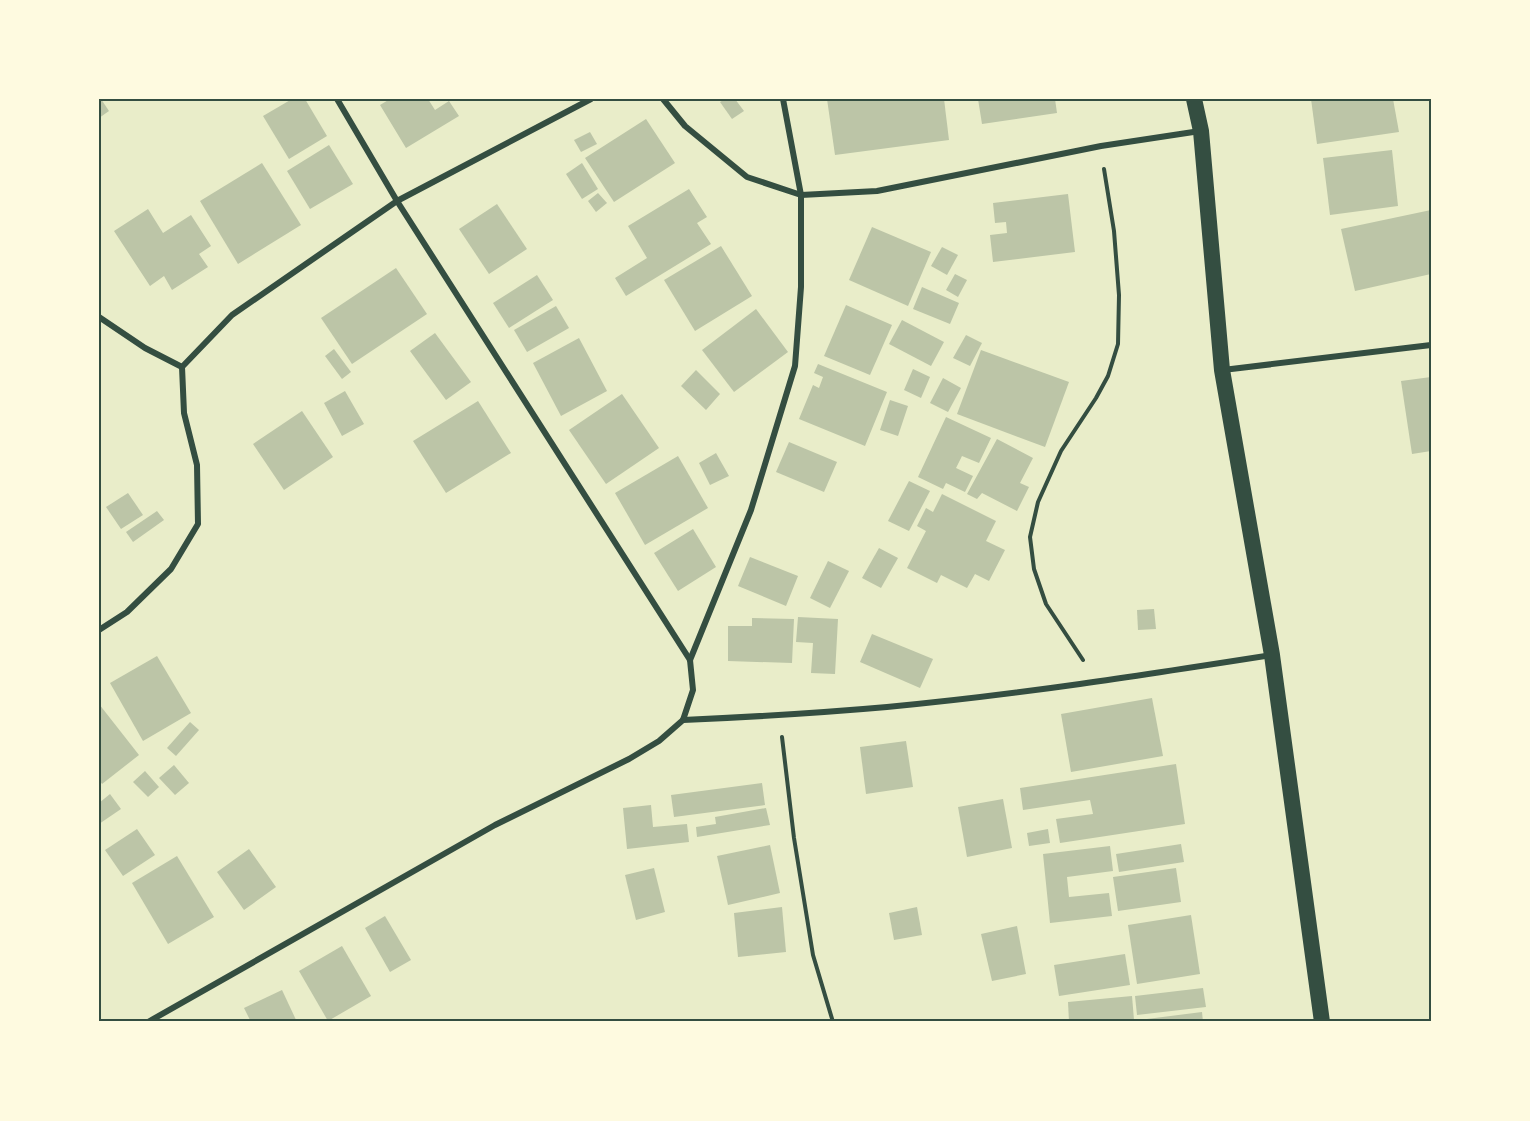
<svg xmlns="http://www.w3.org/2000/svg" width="1530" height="1121" font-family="Cabin,sans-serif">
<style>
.building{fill:#bcc5a7}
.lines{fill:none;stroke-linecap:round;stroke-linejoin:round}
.path{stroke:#344e41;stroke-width:4}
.minor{stroke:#344e41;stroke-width:6}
.trunk{stroke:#344e41;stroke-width:16}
.neatline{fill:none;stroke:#344e41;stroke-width:2}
</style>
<rect width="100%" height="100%" fill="#e9edc9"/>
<g class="building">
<polygon points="99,99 101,99 109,111 99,118"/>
<polygon points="292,99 305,99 327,136 289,159 263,116"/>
<polygon points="390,99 428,99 435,110 449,101 459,116 406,148 380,105"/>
<polygon points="725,99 735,99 744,111 732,119 720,102"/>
<polygon points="827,99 944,99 949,140 835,155"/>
<polygon points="978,99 1055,99 1057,113 982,124"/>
<polygon points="1311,99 1393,99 1399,132 1317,144"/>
<polygon points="646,119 675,163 614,202 585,158"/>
<polygon points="590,132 597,144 581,152 574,140"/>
<polygon points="329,145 353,184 310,209 287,171"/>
<polygon points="1392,150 1398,206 1330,215 1323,158"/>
<polygon points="262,163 301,225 238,264 200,201"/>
<polygon points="582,163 598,189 582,199 566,174"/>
<polygon points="689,189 707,217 697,223 711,244 626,296 615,278 647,258 628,226"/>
<polygon points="598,193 607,203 596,212 588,201"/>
<polygon points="1068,194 1075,252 993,262 990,235 1007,233 1006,222 995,223 993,203"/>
<polygon points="497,204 527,249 489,274 459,229"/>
<polygon points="148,209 163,233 191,215 211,246 199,254 208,267 172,290 164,276 150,286 114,231"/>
<polygon points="1431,210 1431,274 1355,291 1341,229"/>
<polygon points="872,227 931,252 908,306 849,280"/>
<polygon points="721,246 752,296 695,331 664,280"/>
<polygon points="942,247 958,255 947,275 931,266"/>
<polygon points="396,268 427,314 352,364 321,318"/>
<polygon points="955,274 967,280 958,297 946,290"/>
<polygon points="537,275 553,300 509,328 493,303"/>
<polygon points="922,287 959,303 950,324 913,309"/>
<polygon points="846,305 892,325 870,375 824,356"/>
<polygon points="556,306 569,328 527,352 514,330"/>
<polygon points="756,309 788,352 734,392 702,350"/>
<polygon points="902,320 944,342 931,366 889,344"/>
<polygon points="435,333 471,382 446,400 410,351"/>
<polygon points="966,335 982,343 970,366 953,358"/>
<polygon points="579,338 607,391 561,416 533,363"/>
<polygon points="334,349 351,372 342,379 325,356"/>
<polygon points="981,350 1069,382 1045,447 957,414"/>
<polygon points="818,364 887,392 865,446 799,419 813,385 819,388 823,377 814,373"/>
<polygon points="913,369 930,377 921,398 904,390"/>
<polygon points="696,370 720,394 706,410 681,386"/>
<polygon points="1431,377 1431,451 1412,454 1401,381"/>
<polygon points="943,378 961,388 948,412 930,403"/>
<polygon points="345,391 364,424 342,436 324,403"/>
<polygon points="622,394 659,448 606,484 569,430"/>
<polygon points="890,400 908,406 898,436 880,430"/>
<polygon points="478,401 511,453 446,493 413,441"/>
<polygon points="302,411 333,457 284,490 253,444"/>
<polygon points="946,417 991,438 979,463 962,456 956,468 973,476 965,492 946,483 943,489 918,477"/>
<polygon points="997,439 1033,458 1020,483 1029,487 1017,511 982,493 977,499 967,494"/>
<polygon points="789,442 837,462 824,492 776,472"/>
<polygon points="716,453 729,476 710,485 699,463"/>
<polygon points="678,456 708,508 645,545 615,493"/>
<polygon points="909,481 930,491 909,531 888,521"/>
<polygon points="128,493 143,515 121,529 106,507"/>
<polygon points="942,494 996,521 986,541 1005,550 989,581 975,574 967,588 941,575 937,583 907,568 926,531 917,526 926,508 933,512"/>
<polygon points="157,511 164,520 133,542 126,532"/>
<polygon points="693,529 716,567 678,591 654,553"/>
<polygon points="879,548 898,558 881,588 862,578"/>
<polygon points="750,557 798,576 786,606 738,586"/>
<polygon points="828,561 849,571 830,608 810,598"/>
<polygon points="1154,609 1156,629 1138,630 1137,610"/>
<polygon points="798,617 838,619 835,674 811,673 813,643 796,642"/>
<polygon points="752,618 794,619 792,663 728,661 728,626 752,626"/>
<polygon points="872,634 933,659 920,688 860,662"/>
<polygon points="157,656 191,713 143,741 110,683"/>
<polygon points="1152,698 1163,756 1071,772 1061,714"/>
<polygon points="99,704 139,755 102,784 99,780"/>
<polygon points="190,722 199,730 176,756 167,748"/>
<polygon points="906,741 913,787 866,794 860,747"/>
<polygon points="1176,764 1185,824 1060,843 1056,819 1093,814 1090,800 1023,810 1020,788"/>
<polygon points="174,765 189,783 175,795 159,778"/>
<polygon points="145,771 159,787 148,797 133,782"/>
<polygon points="762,783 765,805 674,817 671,795"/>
<polygon points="110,794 121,809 99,824 99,803"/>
<polygon points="1003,799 1012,848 967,857 958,807"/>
<polygon points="651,805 653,827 687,824 689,842 627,849 623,808"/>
<polygon points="766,808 770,825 697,837 696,827 716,824 715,817"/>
<polygon points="137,829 155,855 123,876 105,850"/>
<polygon points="1048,829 1050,843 1029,846 1027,833"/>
<polygon points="1181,844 1184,862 1119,872 1116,854"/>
<polygon points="770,845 780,893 728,905 717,856"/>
<polygon points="1110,846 1113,871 1067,877 1069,897 1109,893 1112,916 1050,923 1043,854"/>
<polygon points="249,849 276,887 244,910 217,872"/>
<polygon points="177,856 214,917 168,944 132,883"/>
<polygon points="654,868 665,912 636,920 625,875"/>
<polygon points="1176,868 1181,902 1118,911 1113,877"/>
<polygon points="782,907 786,952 738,957 734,913"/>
<polygon points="917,907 922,935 894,940 889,913"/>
<polygon points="1191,915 1200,974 1137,984 1128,925"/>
<polygon points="385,916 411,960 390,972 365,928"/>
<polygon points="1017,926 1026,974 992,981 981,934"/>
<polygon points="342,946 371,996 328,1021 299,971"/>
<polygon points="1125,954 1130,985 1059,996 1054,965"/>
<polygon points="1203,988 1206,1007 1137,1015 1135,996"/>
<polygon points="282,990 297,1022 251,1022 244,1008"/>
<polygon points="1132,996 1134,1020 1069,1022 1068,1002"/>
<polygon points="1202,1012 1203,1022 1139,1022 1139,1020"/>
</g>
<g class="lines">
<g class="path">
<polyline points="1083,660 1046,604 1034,569 1030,537 1038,502 1061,451 1096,398 1108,376 1118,344 1119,295 1114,231 1104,169"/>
<polyline points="782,737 794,838 813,955 833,1022"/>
</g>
<g class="minor">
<polyline points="663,99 685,126 747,177 801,195 877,191 1101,146 1200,131"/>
<polyline points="99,317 145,348 182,367"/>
<polyline points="1223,370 1431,345"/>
<polyline points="99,630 127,612 171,569 198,524 197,465 184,413 182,367 232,315 397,201 591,99"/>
<polyline points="690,660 751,510 795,366 801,287 801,195 783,99"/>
<path d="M 683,720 C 751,717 819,713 887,707 C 1016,695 1144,675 1272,655"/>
<polyline points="148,1022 495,825 629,759 659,741 683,720 693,690 690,660 397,201 337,99"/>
</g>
<polyline class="trunk" points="1194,99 1201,131 1222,370 1272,655 1322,1022"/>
</g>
<rect width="1530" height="1121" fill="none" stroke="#fefae0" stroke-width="201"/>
<rect x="100" y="100" width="1330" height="920" class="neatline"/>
</svg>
